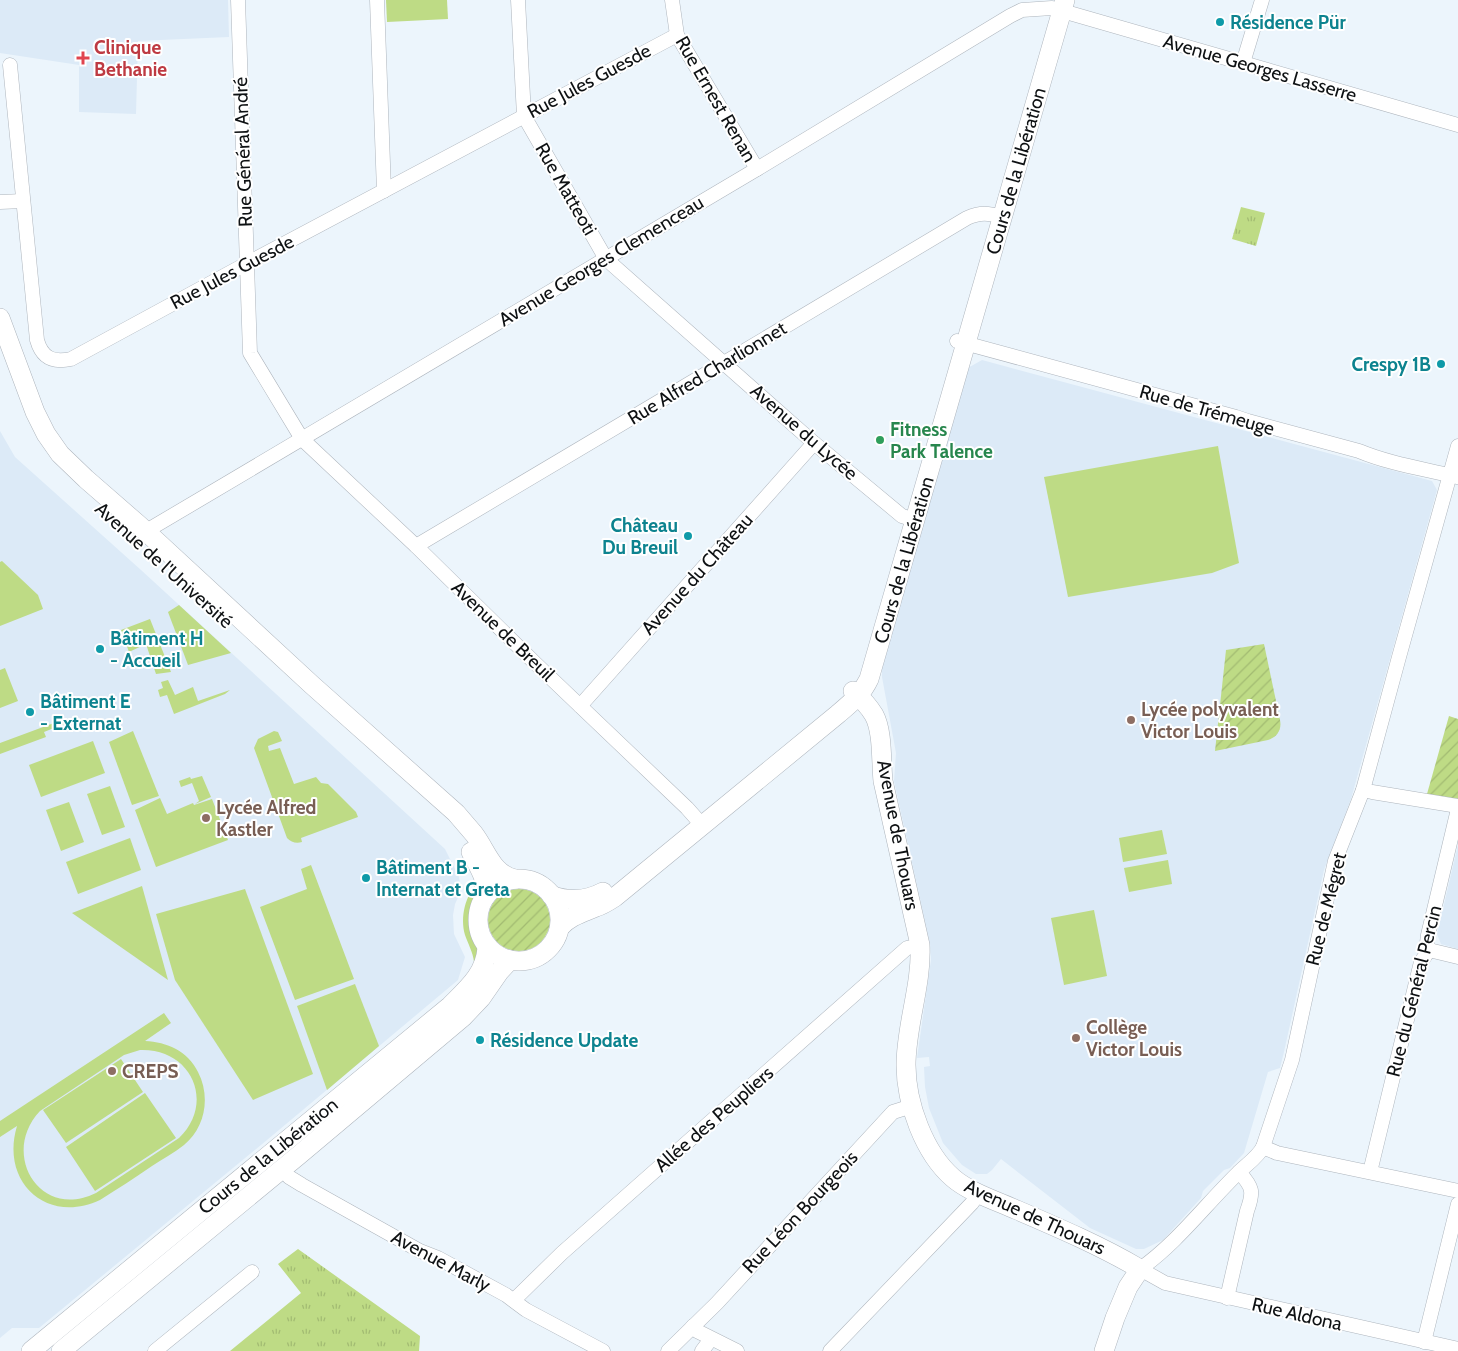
<svg xmlns="http://www.w3.org/2000/svg" width="1458" height="1351" font-family="Cabin,sans-serif">
<style>
.built{fill:#dceaf7}
.grass{fill:#bedb85;fill-rule:evenodd}
.park{fill:url(#park-tufts)}
.garden{fill:url(#garden-furrows)}
.lines{fill:none;stroke-linecap:round;stroke-linejoin:round}
.street-casing{stroke:#aeb5bd;stroke-width:15}
.secondary-casing{stroke:#aeb5bd;stroke-width:20}
.street{stroke:#fff;stroke-width:14}
.secondary{stroke:#fff;stroke-width:19}
.culture-dot{fill:#0f9aa8;stroke:#fff;stroke-width:2}
.health-dot{fill:#e0444e;stroke:#fff;stroke-width:2}
.leisure-dot{fill:#2e9e5b;stroke:#fff;stroke-width:2}
.education-dot{fill:#8d6e63;stroke:#fff;stroke-width:2}
.labels{text-anchor:middle;dominant-baseline:central;stroke-width:4;stroke-linejoin:round;paint-order:stroke}
.culture-label{font-size:19px;font-weight:bold;fill:#0d838f;stroke:#fff;text-anchor:start}
.health-label{font-size:19px;font-weight:bold;fill:#be3a42;stroke:#fff;text-anchor:start}
.street-label{font-size:19px;fill:#0e1113;stroke:#fff}
.leisure-label{font-size:19px;font-weight:bold;fill:#27864d;stroke:#fff;text-anchor:start}
.education-label{font-size:19px;font-weight:bold;fill:#785e54;stroke:#fff;text-anchor:start}
</style>
<defs>
<pattern id="park-tufts" width="24" height="20" patternUnits="userSpaceOnUse" patternTransform="scale(1.25)"><rect width="24" height="20" fill="#bedb85"/><path d="M3 7l-1-3M5 7V3M7 7l1-3M15 17l-1-3M17 17v-4M19 17l1-3" fill="none" stroke="#a2bb72"/></pattern>
<pattern id="garden-furrows" width="10" height="10" patternUnits="userSpaceOnUse" patternTransform="scale(1.25)"><rect width="10" height="10" fill="#bedb85"/><path d="M-1 1l2-2M0 10L10 0M9 11l2-2" fill="none" stroke="#a2bb72"/></pattern>
</defs>
<rect width="100%" height="100%" fill="#ecf5fc"/>
<g class="built">
<polygon points="0,0 228,0 229,37 138,41 136,114 79,112 79,65 0,53"/>
<polygon points="982,360 1432,481 1437,490 1351,799 1324,870 1284,1052 1280,1068 1268,1072 1244,1153 1230,1168 1224,1170 1203,1191 1201,1198 1163,1240 1144,1249 1136,1249 1090,1228 1001,1159 992,1170 987,1174 976,1174 962,1165 943,1143 929,1108 925,1087 924,1067 930,1066 929,1057 917,1058 931,960 930,944 894,781 896,753 882,677 882,668 966,369"/>
<polygon points="0,431 15,457 141,570 445,849 459,877 461,891 455,904 453,915 454,934 465,957 458,980 267,1140 39,1328 12,1328 0,1338"/>
<polygon points="1458,845 1458,949 1441,944 1437,934"/>
</g>
<g class="grass">
<polygon points="386,0 447,0 448,19 387,22"/>
<polygon points="1218,446 1239,563 1212,573 1068,597 1044,477"/>
<polygon points="2,561 38,595 43,609 0,626 0,562"/>
<polygon points="179,605 231,653 188,665 168,612"/>
<polygon points="150,619 171,672 156,674 146,644 129,652 121,630"/>
<polygon points="5,668 18,701 0,708 0,670"/>
<polygon points="168,680 175,695 193,687 198,701 230,690 225,694 174,714 167,695 160,697 158,690 163,688 161,682"/>
<polygon points="62,720 64,724 44,732 46,737 0,754 0,743"/>
<polygon points="133,731 159,796 132,805 109,742"/>
<path d="M 274,731 L 278,732 L 282,741 L 268,746 L 269,751 L 280,748 L 294,784 L 316,777 L 321,783 L 328,784 L 356,812 L 358,817 L 301,838 L 302,842 C 296,844 291,842 287,838 L 254,748 L 258,739 Z"/>
<polygon points="93,741 105,773 41,797 29,765"/>
<polygon points="202,776 211,797 195,804 199,801 192,783 181,787 179,781 190,777 191,779"/>
<polygon points="110,786 125,827 102,835 87,794"/>
<polygon points="160,798 167,814 193,803 194,805 212,799 228,840 156,867 135,810"/>
<polygon points="69,802 84,842 61,851 46,810"/>
<polygon points="1162,830 1167,854 1123,862 1119,838"/>
<polygon points="130,838 141,870 78,894 66,862"/>
<polygon points="1168,860 1172,884 1129,892 1124,868"/>
<polygon points="311,865 354,979 295,1000 260,907 307,889 301,869"/>
<path d="M 478,882 L 480,892 L 475,903 L 472,915 L 471,922 L 473,935 L 478,946 L 479,960 L 474,962 C 473,952 468,944 465,935 C 460,917 465,896 478,882 Z"/>
<polygon points="142,886 168,980 72,913"/>
<polygon points="245,889 313,1074 253,1100 175,980 156,914"/>
<polygon points="1094,910 1107,976 1064,985 1051,918"/>
<polygon points="355,984 379,1046 327,1090 297,1006"/>
<path d="M 164,1013 L 171,1023 L 145,1041 C 167,1042 188,1051 198,1072 C 211,1097 205,1128 184,1145 C 174,1153 162,1159 152,1166 C 135,1178 117,1189 100,1200 C 47,1225 0,1182 17,1126 L 0,1137 L 0,1121 ZM 140,1050 C 191,1048 216,1102 179,1138 L 96,1193 C 39,1221 0,1153 40,1111 L 124,1055 Z"/>
<polygon points="121,1059 143,1092 66,1143 43,1110"/>
<polygon points="145,1093 176,1138 95,1191 66,1147"/>
</g>
<g class="park">
<polygon points="1241,207 1265,213 1256,246 1232,239"/>
<polygon points="298,1249 420,1336 419,1351 230,1351 301,1293 278,1264"/>
</g>
<g class="garden">
<path d="M 1264,644 L 1280,720 C 1282,730 1277,737 1268,740 L 1215,751 L 1226,650 Z"/>
<polygon points="1449,716 1458,719 1458,799 1427,794"/>
<circle cx="519" cy="920" r="31"/>
</g>
<g class="lines">
<defs>
<g id="street">
<polyline points="238,0 250,353 302,439 416,546 535,663 687,808 702,825"/>
<polyline points="377,0 384,191"/>
<polyline points="518,0 524,116 606,259 814,443 902,516 915,520"/>
<polyline points="672,0 677,35 757,169"/>
<polyline points="1243,63 1262,0"/>
<path d="M 10,65 L 37,340 C 42,358 53,363 71,359 L 246,264 L 677,35"/>
<polyline points="0,202 23,201"/>
<path d="M 957,341 L 1236,417 L 1248,421 L 1359,451 C 1390,464 1425,469 1457,477"/>
<path d="M 1458,446 L 1399,657 L 1363,790 L 1335,861 L 1292,1060 L 1263,1147 C 1258,1157 1247,1164 1239,1172 C 1206,1204 1177,1243 1140,1269 L 1165,1283 L 1458,1349"/>
<polyline points="147,533 153,527 197,501 757,169 1010,16 1022,10 1052,8 1458,125"/>
<path d="M 416,546 L 724,363 L 967,218 C 980,212 989,213 1002,217"/>
<polyline points="580,706 814,443"/>
<polyline points="1363,790 1372,792 1458,806"/>
<polyline points="1429,950 1458,957"/>
<polyline points="1263,1147 1277,1153 1458,1191"/>
<polyline points="282,1169 289,1177 302,1185 420,1251 438,1258 506,1295 526,1310 603,1351"/>
<polyline points="1370,1172 1421,962 1429,950 1427,943 1428,935 1458,809"/>
<path d="M 1227,1298 L 1247,1211 C 1254,1192 1253,1187 1239,1172"/>
<polyline points="514,1300 562,1253 907,948 920,945"/>
<polyline points="693,1326 697,1331 737,1351"/>
<polyline points="1424,1342 1458,1204"/>
<polyline points="155,1351 252,1272"/>
<polyline points="668,1351 717,1303 893,1112 912,1106"/>
<polyline points="702,1351 711,1339"/>
<polyline points="830,1351 972,1203 979,1193"/>
</g>
<g id="secondary">
<path d="M 0,318 L 35,412 L 46,434 L 60,454 L 86,479 L 140,526 L 312,685 L 456,813 C 462,820 468,827 474,834 C 487,851 492,874 515,879"/>
<path d="M 853,691 C 861,698 868,705 874,715 C 883,731 881,762 883,781 L 920,945 C 922,985 906,1025 906,1065 C 906,1103 924,1153 953,1178 C 969,1192 997,1201 1017,1210 C 1059,1228 1101,1246 1140,1269 L 1128,1287 L 1115,1318 L 1104,1351"/>
<path d="M 471,852 C 479,868 488,879 485,897"/>
<circle cx="519" cy="920" r="41"/>
<path d="M 551,895 C 569,902 586,901 603,892"/>
<path d="M 560,927 C 570,916 582,913 596,907 C 603,905 609,901 615,897 L 838,714 C 851,703 862,694 869,679 L 1065,0"/>
<path d="M 31,1351 L 450,1006 C 468,988 485,974 487,948"/>
<polyline points="61,1351 299,1155 463,1017 481,998 499,972 510,960"/>
</g>
</defs>
<use href="#street" class="street-casing"/>
<use href="#secondary" class="secondary-casing"/>
<use href="#street" class="street"/>
<use href="#secondary" class="secondary"/>
</g>
<g class="culture-dot">
<circle cx="1220" cy="22" r="5"/>
<circle cx="1441" cy="364" r="5"/>
<circle cx="688" cy="536" r="5"/>
<circle cx="100" cy="649" r="5"/>
<circle cx="30" cy="712" r="5"/>
<circle cx="366" cy="878" r="5"/>
<circle cx="480" cy="1040" r="5"/>
</g>
<path class="health-dot" d="M80.5 50.5h5v5h5v5h-5v5h-5v-5h-5v-5h5z"/>
<circle class="leisure-dot" cx="880" cy="440" r="5"/>
<g class="education-dot">
<circle cx="1131" cy="720" r="5"/>
<circle cx="206" cy="818" r="5"/>
<circle cx="1076" cy="1038" r="5"/>
<circle cx="112" cy="1071" r="5"/>
</g>
<g class="labels">
<g class="culture-label">
<text x="1230" y="22">Résidence Pür</text>
<text x="1431" y="364" text-anchor="end">Crespy 1B</text>
<text x="678" y="525" text-anchor="end">Château<tspan x="678" dy="22">Du Breuil</tspan></text>
<text x="110" y="638">Bâtiment H<tspan x="110" dy="22">- Accueil</tspan></text>
<text x="40" y="701">Bâtiment E<tspan x="40" dy="22">- Externat</tspan></text>
<text x="376" y="867">Bâtiment B -<tspan x="376" dy="22">Internat et Greta</tspan></text>
<text x="490" y="1040">Résidence Update</text>
</g>
<g class="health-label">
<text x="94" y="47">Clinique<tspan x="94" dy="22">Bethanie</tspan></text>
</g>
<g class="street-label">
<text transform="translate(1260 68) rotate(16)">Avenue Georges Lasserre</text>
<text transform="translate(589 81) rotate(-28)">Rue Jules Guesde</text>
<text transform="translate(716 99) rotate(60)">Rue Ernest Renan</text>
<text transform="translate(243 152) rotate(-92)">Rue Général André</text>
<text transform="translate(1016 171) rotate(-74)">Cours de la Libération</text>
<text transform="translate(566 189) rotate(60)">Rue Matteoti</text>
<text transform="translate(601 261) rotate(-31)">Avenue Georges Clemenceau</text>
<text transform="translate(232 272) rotate(-28)">Rue Jules Guesde</text>
<text transform="translate(707 373) rotate(-31)">Rue Alfred Charlionnet</text>
<text transform="translate(1207 410) rotate(16)">Rue de Trémeuge</text>
<text transform="translate(804 432) rotate(41)">Avenue du Lycée</text>
<text transform="translate(904 560) rotate(-74)">Cours de la Libération</text>
<text transform="translate(164 565) rotate(42)">Avenue de l'Université</text>
<text transform="translate(697 574) rotate(-48)">Avenue du Château</text>
<text transform="translate(503 631) rotate(44)">Avenue de Breuil</text>
<text transform="translate(898 835) rotate(79)">Avenue de Thouars</text>
<text transform="translate(1326 909) rotate(-76)">Rue de Mégret</text>
<text transform="translate(1414 991) rotate(-76)">Rue du Général Percin</text>
<text transform="translate(714 1119) rotate(-41)">Allée des Peupliers</text>
<text transform="translate(268 1156) rotate(-39)">Cours de la Libération</text>
<text transform="translate(800 1212) rotate(-47)">Rue Léon Bourgeois</text>
<text transform="translate(1035 1217) rotate(25)">Avenue de Thouars</text>
<text transform="translate(441 1261) rotate(28)">Avenue Marly</text>
<text transform="translate(1297 1314) rotate(13)">Rue Aldona</text>
</g>
<g class="leisure-label">
<text x="890" y="429">Fitness<tspan x="890" dy="22">Park Talence</tspan></text>
</g>
<g class="education-label">
<text x="1141" y="709">Lycée polyvalent<tspan x="1141" dy="22">Victor Louis</tspan></text>
<text x="216" y="807">Lycée Alfred<tspan x="216" dy="22">Kastler</tspan></text>
<text x="1086" y="1027">Collège<tspan x="1086" dy="22">Victor Louis</tspan></text>
<text x="122" y="1071">CREPS</text>
</g>
</g>
</svg>
